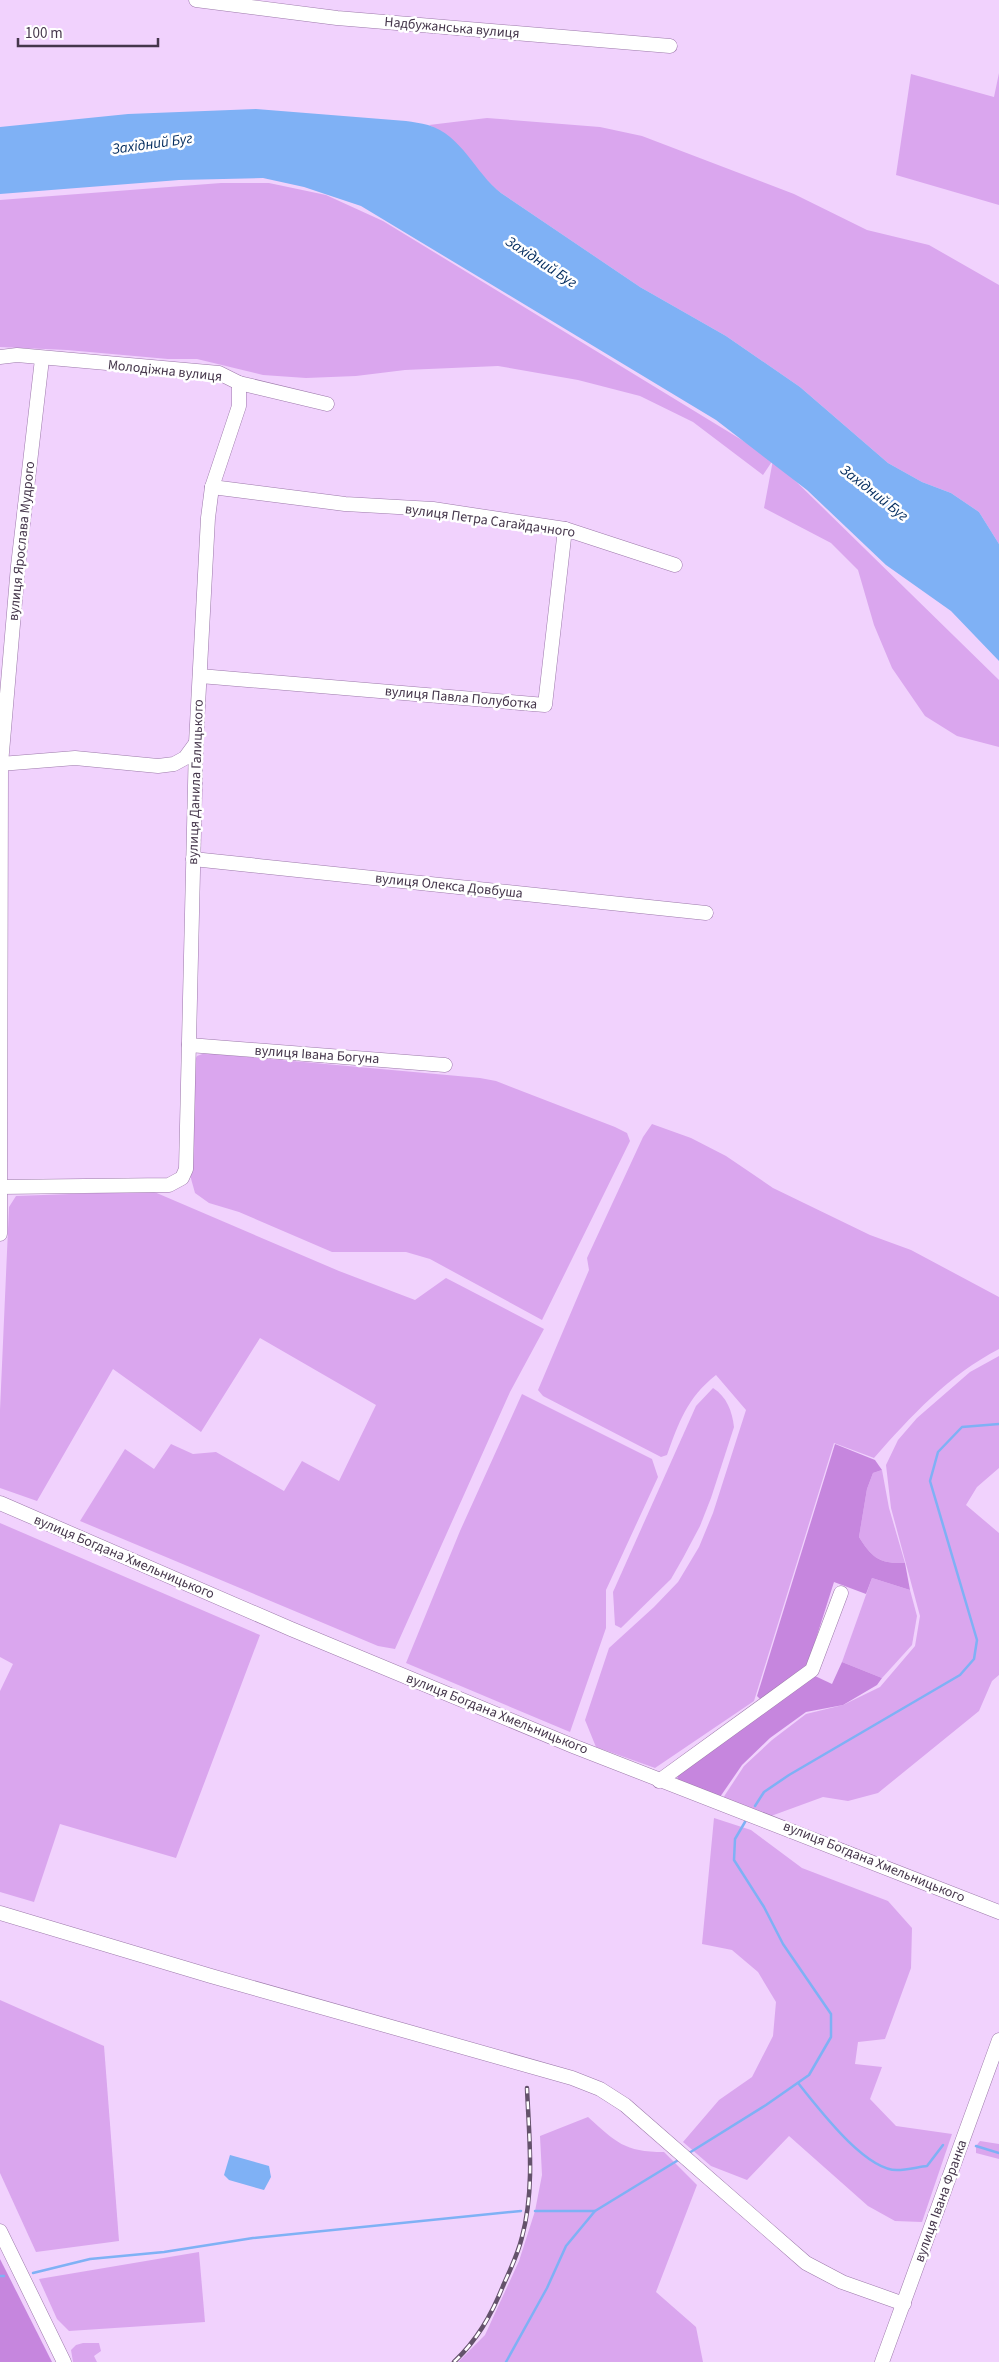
<svg xmlns="http://www.w3.org/2000/svg" width="999" height="2362" font-family="'Source Sans 3',sans-serif">
<style>
.green{fill:#daa6ee}
.forest{fill:#c686de}
.water{fill:#7fb1f5}
.lines{fill:none;stroke-linecap:round;stroke-linejoin:round}
.stream{stroke:#7fb1f5;stroke-width:2.5}
.minor-casing{stroke:#9c79aa;stroke-width:15}
.minor{stroke:#fff;stroke-width:14}
.rail-casing{stroke:#64526b;stroke-width:4.5}
.rail{stroke:#fff;stroke-width:2.5;stroke-dasharray:8;stroke-linecap:butt}
.labels{text-anchor:middle;dominant-baseline:central;stroke-width:5;stroke-linejoin:round;paint-order:stroke}
.street-label{font-size:14px;fill:#45364b;stroke:#fff}
.water-label{font-size:15px;font-style:italic;fill:#002a5d;stroke:#fff}
</style>
<rect width="100%" height="100%" fill="#f1d2fd"/>
<g class="green">
<polygon points="999,73 999,205 896,175 911,74 994,97"/>
<path d="M 487,118 L 600,127 L 642,136 L 794,194 L 867,230 L 929,245 L 999,285 L 999,544 L 979,512 L 951,493 L 922,482 L 888,463 L 800,387 L 726,336 L 640,287 L 501,193 C 471,170 466,143 429,125 Z"/>
<polygon points="221,183 269,183 326,195 383,221 773,459 999,680 999,747 957,736 925,716 892,668 874,625 858,570 831,543 764,508 773,460 763,475 693,422 640,396 578,380 498,366 405,370 356,376 306,378 263,375 197,359 168,359 67,350 0,347 0,200"/>
<polygon points="205,1053 480,1078 496,1081 615,1127 627,1133 630,1141 542,1320 430,1259 406,1252 332,1252 239,1212 209,1203 195,1193 190,1175 194,1062 197,1056"/>
<path d="M 652,1124 L 691,1138 L 726,1156 L 773,1188 L 870,1235 L 911,1250 L 999,1297 L 999,1349 C 949,1375 911,1416 874,1458 L 834,1443 L 754,1701 L 655,1768 L 596,1747 L 585,1720 L 609,1648 L 654,1607 L 678,1582 L 699,1547 L 713,1513 L 746,1410 L 716,1375 C 687,1398 679,1422 667,1455 L 661,1457 L 543,1396 L 538,1390 L 589,1270 L 587,1258 L 643,1137 Z"/>
<polygon points="152,1191 339,1271 415,1300 446,1278 544,1329 510,1392 395,1649 378,1646 80,1521 125,1449 154,1469 171,1444 193,1454 216,1452 284,1491 302,1461 339,1481 376,1405 260,1338 201,1432 113,1369 37,1501 0,1488 0,1410 9,1207 16,1196"/>
<polygon points="999,1356 999,1468 977,1487 966,1505 999,1533 999,1675 992,1681 979,1711 878,1793 848,1801 823,1797 771,1816 723,1798 744,1766 772,1740 806,1714 843,1705 880,1687 915,1646 920,1616 891,1508 886,1465 898,1440 917,1418 970,1372"/>
<path d="M 713,1388 C 727,1397 732,1411 734,1427 L 711,1498 L 700,1526 L 683,1558 L 671,1579 L 621,1628 L 615,1625 L 613,1592 L 696,1406 Z"/>
<polygon points="522,1394 652,1459 658,1477 606,1590 606,1628 570,1732 406,1663 460,1531"/>
<path d="M 882,1470 L 889,1508 L 905,1563 C 880,1564 872,1558 859,1537 L 867,1489 L 873,1473 Z"/>
<polygon points="0,1523 260,1635 176,1858 60,1824 34,1902 0,1892 0,1691 13,1664 0,1657"/>
<polygon points="872,1578 910,1590 917,1616 912,1645 882,1678 842,1662"/>
<polygon points="714,1818 751,1830 802,1868 888,1901 912,1928 911,1968 885,2039 858,2042 855,2064 882,2067 870,2099 896,2126 952,2134 922,2222 895,2221 868,2206 789,2136 747,2180 711,2166 683,2142 719,2100 752,2077 773,2036 776,2002 758,1972 732,1950 702,1944"/>
<polygon points="0,2000 104,2046 119,2241 36,2252 0,2173"/>
<path d="M 588,2117 C 616,2142 624,2152 664,2152 L 697,2185 L 656,2292 L 696,2327 L 703,2362 L 458,2362 L 485,2335 L 519,2261 L 535,2211 L 542,2175 L 540,2136 Z"/>
<polygon points="980,2141 999,2144 999,2159 976,2153 976,2146"/>
<polygon points="199,2252 205,2322 69,2331 57,2319 39,2279"/>
<polygon points="83,2343 99,2343 101,2351 94,2356 97,2362 73,2362 71,2350 76,2345"/>
</g>
<g class="forest">
<path d="M 835,1444 L 875,1460 L 882,1470 L 873,1473 L 867,1489 L 859,1537 C 872,1558 880,1564 905,1563 L 910,1590 L 872,1578 L 866,1594 L 834,1582 L 807,1667 L 761,1700 L 757,1696 Z"/>
<polygon points="842,1662 882,1678 877,1685 843,1705 806,1712 770,1738 742,1765 720,1797 677,1780 679,1770 809,1677 815,1676 832,1684"/>
<polygon points="0,2259 52,2362 0,2362"/>
</g>
<g class="water">
<path d="M 256,109 L 406,121 C 413,122 421,123 428,125 C 462,135 475,173 501,193 L 640,287 L 726,336 L 800,387 L 888,463 L 922,482 L 951,493 L 979,512 L 999,544 L 999,661 L 951,611 L 886,565 L 807,490 L 716,420 L 361,206 L 304,187 L 263,178 L 179,180 L 0,194 L 0,127 L 128,114 Z"/>
<polygon points="230,2155 269,2166 271,2177 264,2190 229,2180 224,2175"/>
</g>
<g class="lines">
<g class="stream">
<polyline points="755,1806 764,1792 789,1775 960,1675 974,1659 977,1640 930,1481 938,1452 962,1427 999,1424"/>
<path d="M 798,2083 C 817,2106 864,2170 897,2170 C 907,2170 918,2167 927,2166 L 943,2145"/>
<polyline points="976,2146 999,2153"/>
<polyline points="689,2153 766,2105 809,2075 831,2037 831,2014 783,1944 764,1907 734,1860 735,1839 745,1822"/>
<polyline points="535,2211 595,2211"/>
<polyline points="33,2273 90,2259 164,2252 253,2238 521,2211"/>
<polyline points="0,2276 4,2276"/>
<polyline points="506,2362 547,2288 566,2246 595,2211 680,2159"/>
</g>
<defs>
<g id="minor">
<polyline points="196,0 337,18 670,46"/>
<polyline points="0,357 17,355 219,373 239,383 327,404"/>
<polyline points="212,487 345,504 433,509 565,529 675,565"/>
<polyline points="200,676 545,705 565,529"/>
<polyline points="0,764 75,758 158,766 174,764 185,758 196,743"/>
<polyline points="193,859 706,913"/>
<polyline points="189,1045 445,1065"/>
<polyline points="0,1187 169,1185 182,1178 186,1169 196,743 208,518 212,487 239,406 239,383"/>
<polyline points="0,1234 1,764 18,566 42,359"/>
<polyline points="0,1503 291,1629 573,1746 999,1912"/>
<polyline points="659,1781 812,1670 841,1593"/>
<polyline points="0,1913 211,1976 572,2078 600,2089 625,2105 806,2263 842,2282 904,2304"/>
<polyline points="0,2231 64,2362"/>
<polyline points="882,2362 999,2040"/>
</g>
</defs>
<use href="#minor" class="minor-casing"/>
<use href="#minor" class="minor"/>
<defs>
<path id="rail" d="M 454,2362 C 477,2340 491,2316 503,2286 C 510,2270 518,2254 522,2237 C 535,2189 529,2136 527,2088"/>
</defs>
<use href="#rail" class="rail-casing"/>
<use href="#rail" class="rail"/>
</g>
<g class="labels">
<g class="street-label">
<text transform="translate(452 28) rotate(5)">Надбужанська вулиця</text>
<text transform="translate(165 371) rotate(6)">Молодіжна вулиця</text>
<text transform="translate(490 521) rotate(8)">вулиця Петра Сагайдачного</text>
<text transform="translate(22 541) rotate(-84)">вулиця Ярослава Мудрого</text>
<text transform="translate(461 698) rotate(5)">вулиця Павла Полуботка</text>
<text transform="translate(196 782) rotate(-88)">вулиця Данила Галицького</text>
<text transform="translate(449 886) rotate(6)">вулиця Олекса Довбуша</text>
<text transform="translate(317 1055) rotate(4)">вулиця Івана Богуна</text>
<text transform="translate(124 1557) rotate(23)">вулиця Богдана Хмельницького</text>
<text transform="translate(497 1714) rotate(22)">вулиця Богдана Хмельницького</text>
<text transform="translate(874 1862) rotate(22)">вулиця Богдана Хмельницького</text>
<text transform="translate(941 2201) rotate(-70)">вулиця Івана Франка</text>
</g>
<g class="water-label">
<text transform="translate(152 144) rotate(-8)">Західний Буг</text>
<text transform="translate(541 262) rotate(33)">Західний Буг</text>
<text transform="translate(874 493) rotate(38)">Західний Буг</text>
</g>
</g>
<path d="M18 38v8h140v-8" fill="none" stroke="#45364b" stroke-width="2.5"/>
<text x="25" y="38" font-size="15" fill="#45364b" stroke="#ffffff" stroke-width="4" paint-order="stroke">100 m</text>
</svg>
